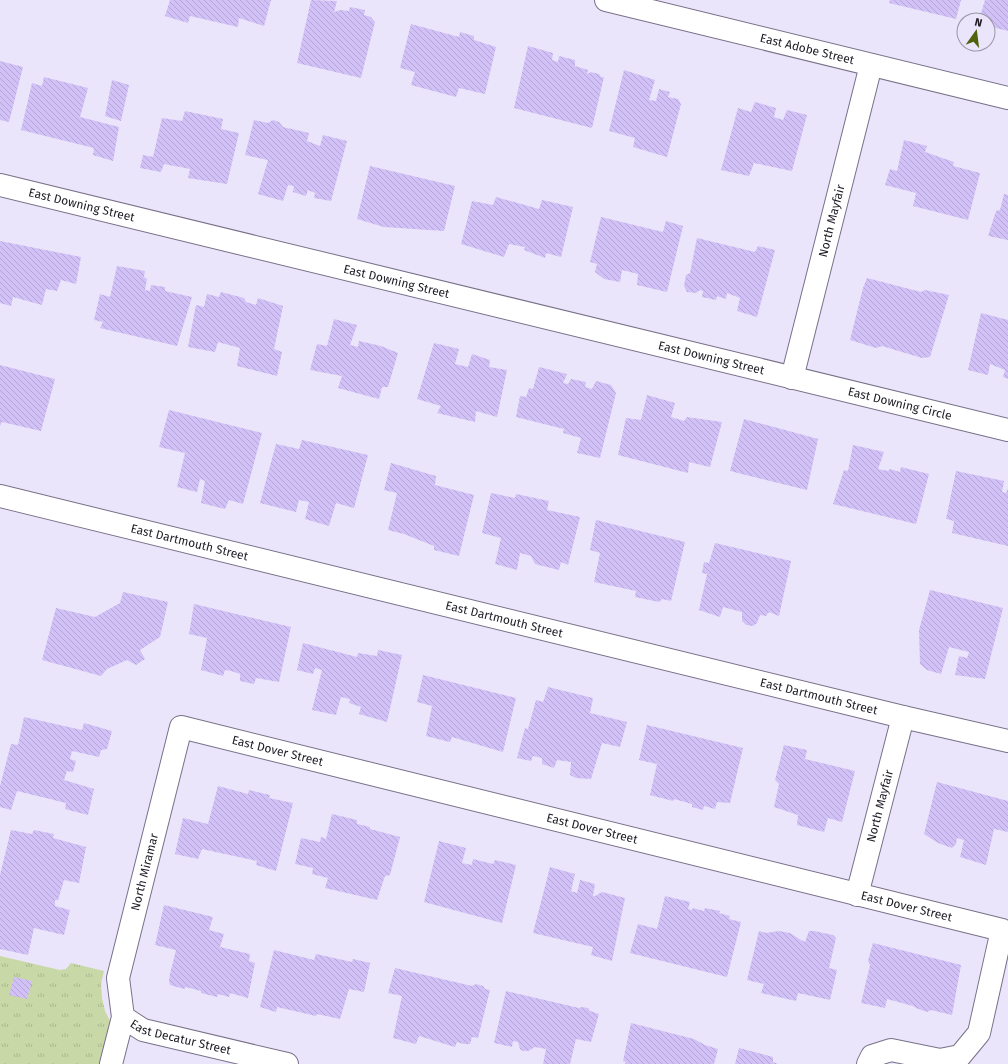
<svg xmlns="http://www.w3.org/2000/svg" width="1008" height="1064" font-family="'Fira Sans',sans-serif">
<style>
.park{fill:url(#park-tufts)}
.building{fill:url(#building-back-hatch)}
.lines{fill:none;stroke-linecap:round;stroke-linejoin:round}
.minor-casing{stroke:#787189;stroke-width:24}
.minor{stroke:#fff;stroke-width:22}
.labels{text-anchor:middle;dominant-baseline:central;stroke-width:3;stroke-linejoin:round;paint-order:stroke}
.street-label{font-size:12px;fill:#1e1b24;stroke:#ebe5fb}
</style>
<defs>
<pattern id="park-tufts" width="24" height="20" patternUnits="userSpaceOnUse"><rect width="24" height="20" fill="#c9d8a7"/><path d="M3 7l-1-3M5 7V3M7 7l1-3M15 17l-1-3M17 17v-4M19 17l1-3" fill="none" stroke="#acb990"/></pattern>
<pattern id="building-back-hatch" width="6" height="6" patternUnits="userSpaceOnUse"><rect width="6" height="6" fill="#d1c1f7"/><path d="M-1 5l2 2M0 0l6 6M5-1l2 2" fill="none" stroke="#b3a5d4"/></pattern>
</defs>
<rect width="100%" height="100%" fill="#ebe5fb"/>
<polygon class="park" points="0,956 60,970 66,969 71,963 104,971 101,984 102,998 105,1011 112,1025 102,1064 0,1064"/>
<g class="building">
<polygon points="170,0 271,0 264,26 239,18 238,27 190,16 188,23 165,16"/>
<polygon points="311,0 337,1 334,12 340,10 349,11 350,7 365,10 364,15 371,17 375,22 361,78 297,63"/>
<polygon points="890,0 961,0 956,19 889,3"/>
<polygon points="985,0 1008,0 1008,31 988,26 988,20 979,20"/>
<polygon points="411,24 459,37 460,32 474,36 474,40 496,47 485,94 459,88 456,97 411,85 415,72 400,68"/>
<polygon points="528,46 553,53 552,60 558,62 559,56 575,60 575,66 588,70 587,74 591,72 599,74 601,77 604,77 592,128 514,108"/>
<polygon points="0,61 23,67 9,122 0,120"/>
<polygon points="624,70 655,80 649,100 656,101 659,89 670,92 668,97 678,99 681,104 667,157 633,147 635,138 609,131"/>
<polygon points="44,77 88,88 80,117 119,127 113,161 93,155 94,148 21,130 32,83 42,86"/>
<polygon points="112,80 129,85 121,121 105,116"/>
<polygon points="755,102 776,108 774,117 783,120 787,110 807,115 792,171 754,163 749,176 721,170 738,108 751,112"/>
<polygon points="185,111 223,119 221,129 239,133 227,184 188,178 190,169 164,164 161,172 140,168 143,155 153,157 162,118 182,121"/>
<polygon points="254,120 268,123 273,120 279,122 283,127 309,133 307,141 320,146 323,135 347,141 331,201 314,198 315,193 308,190 306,196 293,192 294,186 288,185 283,201 258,194 268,160 245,155"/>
<polygon points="904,140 927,146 925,152 954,162 953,166 980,173 968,220 913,206 916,193 885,185 890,169 897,171"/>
<polygon points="370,166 455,186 444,231 384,227 357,219"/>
<polygon points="1004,194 1008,195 1008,240 988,236 996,211 1000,210"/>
<polygon points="496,197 539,209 542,200 573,207 561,257 546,253 545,258 524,250 525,247 509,244 504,257 461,244 472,201 493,205"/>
<polygon points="601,217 663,232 666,221 683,226 667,292 637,285 638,274 622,270 620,282 604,279 595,272 597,264 590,262"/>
<polygon points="697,238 755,252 758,246 775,250 757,317 737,311 740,298 727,293 726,299 717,296 716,300 702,297 703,291 700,290 696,293 687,292 684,286 686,275 690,273"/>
<polygon points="0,241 81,257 76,284 61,280 57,291 46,289 42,305 13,297 11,306 0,303"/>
<polygon points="117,266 145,271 144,277 147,279 145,290 150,291 151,285 165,287 165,291 192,297 177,346 100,328 103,322 94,320 100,294 110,297"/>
<polygon points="867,278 921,292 925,290 949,295 930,357 922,358 882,346 876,348 850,340 863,288"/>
<polygon points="221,292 244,298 246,302 256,305 258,298 283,306 274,349 282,352 277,376 237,366 240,348 218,342 215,352 188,347 196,305 204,307 207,294 219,297"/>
<polygon points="981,313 1008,320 1008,379 1003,377 1005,370 990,364 988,375 968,370"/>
<polygon points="334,319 357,325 350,345 358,347 359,341 381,346 398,353 388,387 382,387 379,399 338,388 342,376 310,370 317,344 327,346"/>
<polygon points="434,343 459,349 455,364 468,367 472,354 490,360 489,367 507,370 497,417 476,411 475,422 437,413 441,406 417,399"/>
<polygon points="0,365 55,379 41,431 2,422 0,426"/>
<polygon points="539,367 567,374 563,383 568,384 571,379 586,382 585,387 592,389 596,381 611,385 616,393 600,458 577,453 581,438 563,433 564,429 516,417 520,396 526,397 529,388 533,389"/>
<polygon points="647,395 675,403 671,417 684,421 687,417 722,422 710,467 689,462 688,473 618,455 626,418 641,420"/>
<polygon points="169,410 262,433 243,504 229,500 225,509 201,503 205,481 200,479 197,492 177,487 185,453 159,447"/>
<polygon points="744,419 818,439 807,490 730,471"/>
<polygon points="302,440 368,455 354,508 336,503 329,526 305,519 309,502 299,500 296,512 260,503 276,444 299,449"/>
<polygon points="853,445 884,452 878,469 888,471 890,469 900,472 901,467 929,474 916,524 833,504 844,470 848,471"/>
<polygon points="391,463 436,476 435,485 474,495 459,556 434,550 434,546 404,534 388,530 397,493 384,490"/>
<polygon points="956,471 1004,481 1002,492 1006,493 1008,488 1008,546 952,533 954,521 946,519"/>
<polygon points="491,493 515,498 516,494 549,501 547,510 580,517 568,565 561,562 559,570 535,564 531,556 520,553 517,570 495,564 501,538 482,533"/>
<polygon points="596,520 685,542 671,601 662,599 659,602 635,597 636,591 594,582 600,553 590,550"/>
<polygon points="715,543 791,561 779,616 769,612 766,616 760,615 757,623 753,626 746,625 742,621 742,612 723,607 720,617 699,610 707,574 702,573 704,562 709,563"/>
<polygon points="930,590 1003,608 985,679 955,675 959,656 967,658 969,652 949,647 941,674 927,670 920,664 919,630"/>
<polygon points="123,592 168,602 160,637 140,650 145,659 136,665 127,660 107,669 101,676 42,660 56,608 95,617 120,603"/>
<polygon points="194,604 291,627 279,682 256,678 254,684 240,681 240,674 231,671 225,670 223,676 201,670 207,638 189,634"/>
<polygon points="303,643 357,657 358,653 377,656 378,650 402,655 387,722 359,714 361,707 349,703 350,699 341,697 336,715 312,710 322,670 315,668 313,674 297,670"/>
<polygon points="423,675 516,698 503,752 452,737 450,742 426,736 432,706 417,702"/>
<polygon points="548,687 593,698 590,713 627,722 620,747 602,743 591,779 576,778 570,775 571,762 557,760 554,768 542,764 542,758 533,756 531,761 517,758 525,728 528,729 536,700 543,702"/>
<polygon points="24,717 82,730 84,723 112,731 107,749 101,750 99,757 72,751 70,759 76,761 73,772 67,771 64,780 94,789 88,815 65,809 66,803 17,791 11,810 0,807 0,786 11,744 18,745"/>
<polygon points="647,725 743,748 730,803 717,802 715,809 704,806 703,810 692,807 692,804 674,799 673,801 650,795 657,764 639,760"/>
<polygon points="784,745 807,750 805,759 855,771 842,822 828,818 824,832 797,825 798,815 774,807 779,784 775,780"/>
<polygon points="937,782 1008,801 1008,832 994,829 986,865 960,857 964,840 957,838 956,844 952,848 938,843 924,834"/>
<polygon points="218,786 248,794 249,790 270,795 269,798 293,803 276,871 256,865 257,861 202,849 198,859 175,854 183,818 208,824"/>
<polygon points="332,814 357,820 357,824 370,827 370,829 400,837 390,875 385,876 377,900 325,888 328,878 312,874 313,868 295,864 301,838 320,842 321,837 326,839"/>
<polygon points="11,830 32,834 34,830 54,834 53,838 86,847 79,883 64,880 58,900 55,900 55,906 70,910 64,935 34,928 28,955 0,949 0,875"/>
<polygon points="439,841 466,848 462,863 472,865 473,859 493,864 495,860 516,865 502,923 424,902"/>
<polygon points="550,867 575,874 571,891 577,893 580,880 595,884 593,896 595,896 602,892 625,898 612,961 591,955 593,947 533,933"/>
<polygon points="665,896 690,902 688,909 692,910 693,908 704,911 705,908 720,911 719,913 730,916 729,919 741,922 727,977 630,953 638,924 657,929"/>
<polygon points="164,905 213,917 209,930 224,934 220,947 250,954 249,961 255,963 248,998 230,993 229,997 218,994 217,997 201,993 201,991 186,987 184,989 170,985 169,981 170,974 176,950 155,945"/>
<polygon points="759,931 766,933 779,931 790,933 801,940 805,942 809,931 814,931 833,935 836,938 829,968 837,970 830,1000 798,993 796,1001 761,993 764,984 747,980"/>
<polygon points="873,943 961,965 952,1015 931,1010 927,1012 916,1008 913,1006 887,999 885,1008 861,1003 870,965 868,961"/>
<polygon points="274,950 314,960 316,954 352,962 353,959 370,963 364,992 349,989 340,1019 317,1014 316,1016 277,1007 276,1012 260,1007"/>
<polygon points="395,968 472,986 476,984 483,986 485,989 490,990 478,1038 472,1037 470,1044 464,1044 457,1042 455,1047 419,1036 416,1044 393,1038 402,996 388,993"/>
<polygon points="14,977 32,981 27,999 9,995"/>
<polygon points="506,991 579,1008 582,1007 588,1008 590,1011 599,1014 591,1042 576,1039 570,1064 543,1064 546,1049 535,1047 528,1051 523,1051 520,1049 518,1042 513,1041 512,1047 494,1043"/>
<polygon points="631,1023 694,1039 705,1045 718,1049 714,1064 625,1064 626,1062 623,1061"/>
<polygon points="739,1048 773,1057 773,1062 778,1064 735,1064"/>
</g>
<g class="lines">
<defs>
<g id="minor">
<path id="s1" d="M 606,0 L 1008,98"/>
<path id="s2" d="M 0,185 L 1008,430"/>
<path id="s3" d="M 792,378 L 871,65"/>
<path id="s4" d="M 0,496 L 903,717 L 1008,741"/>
<path id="s5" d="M 857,895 L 903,717"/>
<path id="s6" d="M 123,1017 L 143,1030 L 287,1064"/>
<path id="s7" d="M 111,1064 L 123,1017 L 118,978 L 181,727 L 1002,930 L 979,1033 L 960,1056 L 940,1060 L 891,1050 L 872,1056 L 868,1064"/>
</g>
</defs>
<use href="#minor" class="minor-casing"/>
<use href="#minor" class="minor"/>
</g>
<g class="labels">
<g class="street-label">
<text stroke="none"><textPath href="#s1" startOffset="207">East Adobe Street</textPath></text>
<text stroke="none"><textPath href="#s2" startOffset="84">East Downing Street</textPath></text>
<text stroke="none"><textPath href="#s3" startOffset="162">North Mayfair</textPath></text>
<text stroke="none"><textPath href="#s2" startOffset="408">East Downing Street</textPath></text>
<text stroke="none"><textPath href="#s2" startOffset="732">East Downing Street</textPath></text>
<text stroke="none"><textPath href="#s2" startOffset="926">East Downing Circle</textPath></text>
<text stroke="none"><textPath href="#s4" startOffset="195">East Dartmouth Street</textPath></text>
<text stroke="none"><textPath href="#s4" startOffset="519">East Dartmouth Street</textPath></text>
<text stroke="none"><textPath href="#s4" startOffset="843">East Dartmouth Street</textPath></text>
<text stroke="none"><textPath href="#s7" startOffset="446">East Dover Street</textPath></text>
<text stroke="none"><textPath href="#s5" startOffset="92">North Mayfair</textPath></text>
<text stroke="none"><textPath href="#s7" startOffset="770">East Dover Street</textPath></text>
<text stroke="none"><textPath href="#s7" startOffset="197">North Miramar</textPath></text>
<text stroke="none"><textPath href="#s7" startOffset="1094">East Dover Street</textPath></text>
<text stroke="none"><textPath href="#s6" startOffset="62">East Decatur Street</textPath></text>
</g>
</g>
<g transform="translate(976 32) rotate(14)"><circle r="19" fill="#ebe5fb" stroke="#9994a5"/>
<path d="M0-3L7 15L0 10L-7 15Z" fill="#50620b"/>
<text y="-6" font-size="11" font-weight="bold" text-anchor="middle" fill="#1e1b24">N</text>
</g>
</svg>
